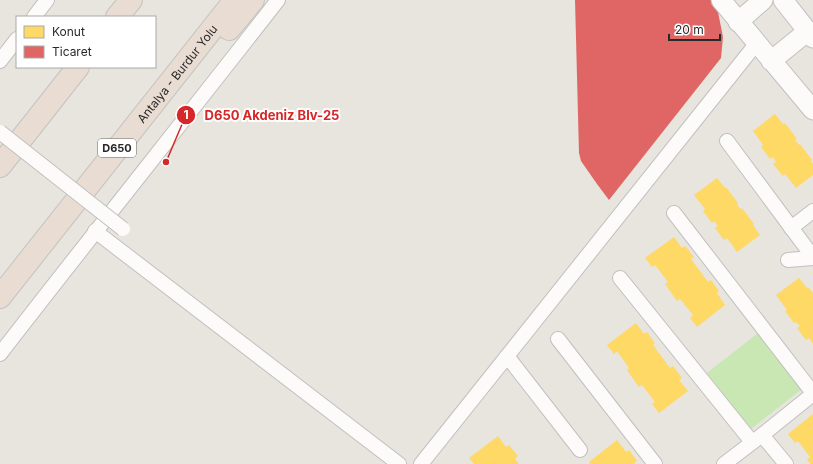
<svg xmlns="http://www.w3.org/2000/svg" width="813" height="464" font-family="Inter,sans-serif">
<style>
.green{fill:#c8e7b3}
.homes{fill:#ffd966}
.shops{fill:#e06666}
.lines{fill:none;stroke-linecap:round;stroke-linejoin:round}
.street-casing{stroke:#c1c0c0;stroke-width:16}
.secondary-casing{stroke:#c1c0c0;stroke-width:21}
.highway-casing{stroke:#c4c3c0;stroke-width:24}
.street{stroke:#fcfbfa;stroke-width:14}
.secondary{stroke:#fcfbfa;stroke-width:19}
.highway{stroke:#e9dcd2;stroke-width:22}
.street-bridge-casing{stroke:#c1c0c0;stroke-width:16;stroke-linecap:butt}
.street-bridge{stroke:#fcfbfa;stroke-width:14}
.labels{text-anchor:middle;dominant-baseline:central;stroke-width:4;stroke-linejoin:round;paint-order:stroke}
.shield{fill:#fff;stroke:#696969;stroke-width:1}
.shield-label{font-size:11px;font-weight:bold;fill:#292929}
.street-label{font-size:12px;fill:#292929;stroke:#fff}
.leader{fill:none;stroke:#d62828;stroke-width:1.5}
.callout-dot{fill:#d62828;stroke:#fff;stroke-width:1.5}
.mark-label{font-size:12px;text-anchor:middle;font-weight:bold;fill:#fff}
.callout-label{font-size:13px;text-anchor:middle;font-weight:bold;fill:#d62828;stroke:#fff;stroke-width:4;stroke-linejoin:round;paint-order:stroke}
</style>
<rect width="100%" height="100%" fill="#e8e4de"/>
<polygon class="green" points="758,333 802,389 751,429 707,373"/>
<g class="homes">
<polygon points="775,114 783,124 785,123 797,139 795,140 799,145 800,144 812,160 811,161 813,164 813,175 796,188 785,174 783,176 773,164 776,162 773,157 770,159 761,147 763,145 753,131"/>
<polygon points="717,178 725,188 726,187 738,203 737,204 740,209 742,208 754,224 753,225 760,235 737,252 727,238 724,240 715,228 718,226 714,221 712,223 703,211 705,209 694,195"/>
<polygon points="674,237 682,248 685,246 694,257 691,259 708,282 711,280 719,291 717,293 725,305 697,327 690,318 693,315 680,299 677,301 665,284 668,282 655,265 652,267 645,258"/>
<polygon points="799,278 807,288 808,287 813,293 813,344 809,338 806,340 797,328 800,326 796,322 794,323 785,311 787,310 776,295"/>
<polygon points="636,323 644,334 647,332 655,343 653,345 670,368 673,366 682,378 679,380 688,391 659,413 652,404 655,402 642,385 639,387 627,370 629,368 617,351 614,354 607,345"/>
<polygon points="813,414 813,464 811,464 807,460 810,457 798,441 795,443 788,434"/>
<polygon points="498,436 506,447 509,445 518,456 515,459 519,464 474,464 469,458"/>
<polygon points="617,440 626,452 629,450 637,461 634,463 635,464 590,464 589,462"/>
</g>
<polygon class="shops" points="575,0 711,0 717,7 723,37 721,58 609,200 597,184 581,161 579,153"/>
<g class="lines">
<defs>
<g id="street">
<polyline points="34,17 47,0"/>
<polyline points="0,61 17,39"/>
<polyline points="727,141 813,257"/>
<polyline points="674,213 813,393"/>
<polyline points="791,228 813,211"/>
<polyline points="95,231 399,464"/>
<polyline points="788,260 813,258"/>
<polyline points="620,278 752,442"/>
<polyline points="558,339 655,464"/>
<path d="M 0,354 C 92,235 186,118 278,0"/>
<polyline points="507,356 580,450"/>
<polyline points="762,435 813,394"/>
<polyline points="421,464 756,44"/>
<polyline points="724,464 762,435 786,464"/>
</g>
<g id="secondary">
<polyline points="721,0 813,110"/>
<polyline points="783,0 813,38"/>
<polyline points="738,22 763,0"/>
<polyline points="771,61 808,31"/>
</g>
<g id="highway">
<polyline points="117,17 131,0"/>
<polyline points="229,29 253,0"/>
<polyline points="0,166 78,67"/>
<path id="s1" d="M 0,297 L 235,0"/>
</g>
</defs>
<use href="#street" class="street-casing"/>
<use href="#secondary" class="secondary-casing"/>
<use href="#highway" class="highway-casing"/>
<use href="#street" class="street"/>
<use href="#secondary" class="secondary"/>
<use href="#highway" class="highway"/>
<defs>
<polyline id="street-bridge" points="0,132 123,229"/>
</defs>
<use href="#street-bridge" class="street-bridge-casing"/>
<use href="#street-bridge" class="street-bridge"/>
</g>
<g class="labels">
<rect class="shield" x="98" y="139" width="38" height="18" rx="3"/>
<g class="shield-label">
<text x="117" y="148">D650</text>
</g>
<g class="street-label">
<text stroke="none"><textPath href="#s1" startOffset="285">Antalya - Burdur Yolu</textPath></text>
</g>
</g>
<path class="leader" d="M166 162L186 115"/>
<g class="callout-dot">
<circle cx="166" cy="162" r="4"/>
<circle cx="186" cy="115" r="10"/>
</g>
<g class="mark-label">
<text x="186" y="119">1</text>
</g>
<g class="callout-label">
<text x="272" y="120">D650 Akdeniz Blv-25</text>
</g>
<rect x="16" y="16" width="140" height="52" fill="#ffffff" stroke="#a9a9a9"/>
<rect x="24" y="26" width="20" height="12" fill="#ffd966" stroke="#a9a9a9"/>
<text x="52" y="36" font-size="12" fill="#292929">Konut</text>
<rect x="24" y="46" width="20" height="12" fill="#e06666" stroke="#a9a9a9"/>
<text x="52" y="56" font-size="12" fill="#292929">Ticaret</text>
<path d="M669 34v6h51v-6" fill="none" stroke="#292929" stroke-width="2"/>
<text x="675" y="34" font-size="12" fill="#292929" stroke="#ffffff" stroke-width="3" paint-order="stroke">20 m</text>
</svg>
